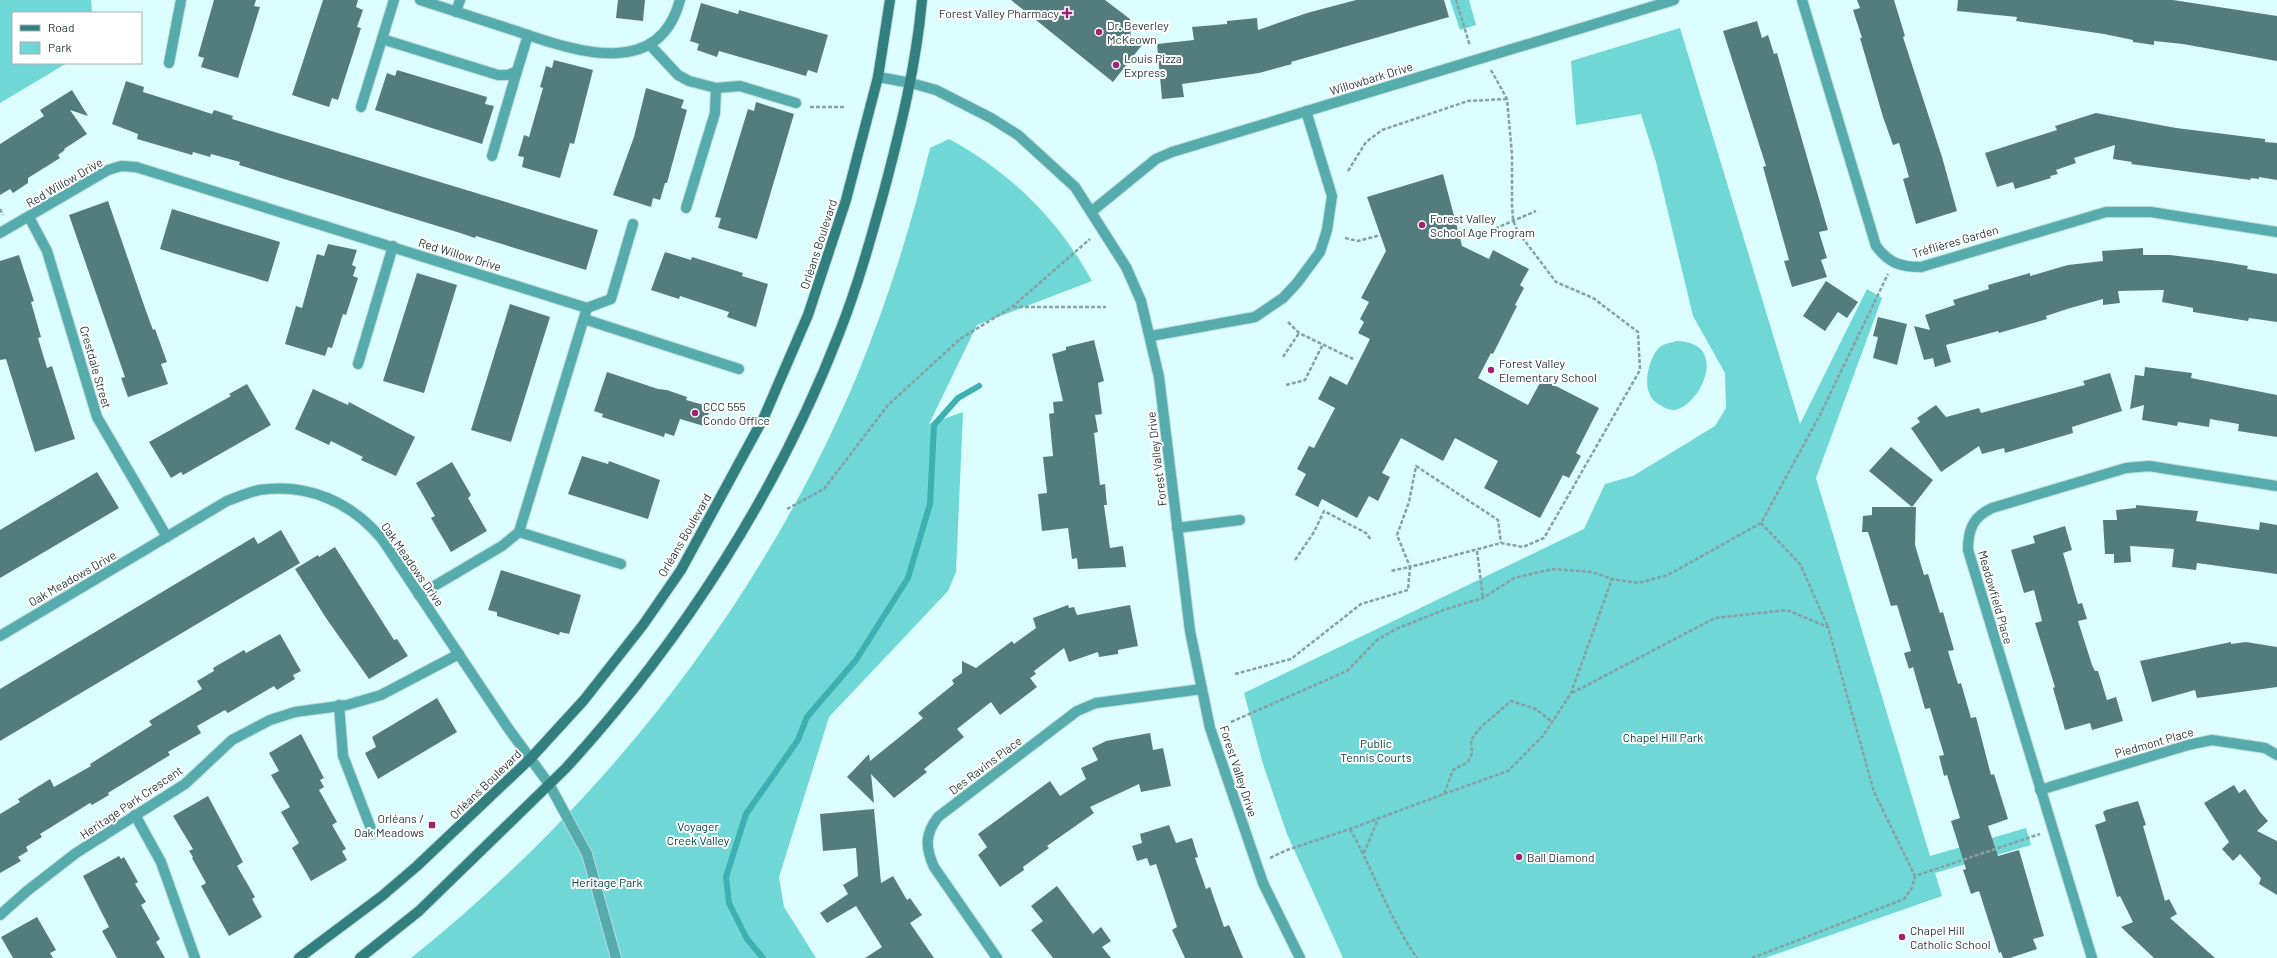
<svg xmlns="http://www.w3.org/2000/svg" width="2277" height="958" font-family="Barlow,sans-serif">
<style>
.green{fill:#70d7d7}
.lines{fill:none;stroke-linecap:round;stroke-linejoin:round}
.stream{stroke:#3fb0b1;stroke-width:6}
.building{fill:#557c7c}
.service-casing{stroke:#bcdbdb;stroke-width:12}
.minor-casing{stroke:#bcdbdb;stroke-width:12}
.tertiary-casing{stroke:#bcdbdb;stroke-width:12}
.secondary-casing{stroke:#bcdbdb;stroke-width:12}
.path{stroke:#87a1a1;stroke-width:2.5;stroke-dasharray:4 2;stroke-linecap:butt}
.service{stroke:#56acad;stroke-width:10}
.minor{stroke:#56acad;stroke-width:10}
.tertiary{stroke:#56acad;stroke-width:10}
.secondary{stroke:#317f7f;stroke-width:10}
.poi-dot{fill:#a02275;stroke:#fff;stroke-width:1.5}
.labels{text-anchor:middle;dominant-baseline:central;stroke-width:4;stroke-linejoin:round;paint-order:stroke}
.poi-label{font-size:12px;fill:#293a3a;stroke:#fff;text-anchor:start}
.street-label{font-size:12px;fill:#293a3a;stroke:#fff}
.park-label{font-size:12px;fill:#004748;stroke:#fff}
</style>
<rect width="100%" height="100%" fill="#dcfefe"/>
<g class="green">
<polygon points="0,0 91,0 92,13 13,13 13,63 67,63 0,103"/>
<polygon points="1450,0 1469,0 1476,25 1460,30"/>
<polygon points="1680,28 1800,424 1867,289 1882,298 1816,478 1930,856 2026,828 2031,845 1935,873 1942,896 1765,958 1343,958 1287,834 1263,764 1244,693 1584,529 1605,484 1633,476 1715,426 1726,408 1725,373 1693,316 1656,162 1641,114 1576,125 1571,61"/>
<path d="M 949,139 C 1011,173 1058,219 1092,281 L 977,325 L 929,424 L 963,412 L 956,572 L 948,591 L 829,717 L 779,877 L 784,907 L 816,958 L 411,958 C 603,804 760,605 856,378 C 887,303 911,227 930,148 Z"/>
<path d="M 1676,341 C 1733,342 1698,410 1673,410 C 1667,410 1662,406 1657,403 C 1641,392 1647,364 1657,350 C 1661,344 1670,343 1676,341 Z"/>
</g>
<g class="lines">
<polyline class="stream" points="763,958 747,939 729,903 726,877 746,814 798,740 807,717 856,660 908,578 930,504 934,425 958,398 979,386"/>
</g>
<g class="building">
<polygon points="214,0 256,0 254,6 260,7 238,78 201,67 204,58 198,56"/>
<polygon points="323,0 358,0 356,7 363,10 357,27 361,28 338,100 332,98 329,107 292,95"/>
<polygon points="618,0 645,0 643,21 616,18"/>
<polygon points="1011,0 1105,0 1130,19 1131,46 1142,45 1113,82"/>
<polygon points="1356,0 1444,0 1449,17 1291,62 1292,64 1259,73 1182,84 1184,97 1162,99 1157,44 1194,40 1192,27 1227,24 1227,21 1257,18 1258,30 1307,13"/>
<polygon points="1857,0 1894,0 1905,36 1903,37 1942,157 1957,211 1916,224 1903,179 1909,177 1899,143 1893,145 1883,117 1860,38 1862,38 1853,10 1860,8"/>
<polygon points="1958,0 2173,0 2277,16 2277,61 2183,44 2154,41 2154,45 2133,42 2133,40 2104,34 2016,21 2017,17 1957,11"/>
<polygon points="701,3 738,14 739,10 828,35 817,73 808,70 806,76 719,51 717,57 697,50 699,44 690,41"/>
<polygon points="1757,21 1762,38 1768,35 1774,54 1777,53 1828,230 1819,232 1827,258 1821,260 1827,277 1792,287 1784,261 1789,260 1763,167 1766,166 1723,31"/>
<polygon points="554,60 593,70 574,144 570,143 560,178 522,167 524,157 518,156 524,135 529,137 543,88 540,87 546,66 552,68"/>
<polygon points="397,70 487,97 485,104 494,106 482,144 375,110 387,73 395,76"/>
<polygon points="126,81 144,87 143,92 178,103 212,114 214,110 233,116 232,119 598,230 586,270 476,236 475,238 457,232 258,171 239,165 240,162 211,154 210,157 193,152 192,155 137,139 138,134 112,124"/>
<polygon points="646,88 684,100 681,108 687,110 667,183 665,183 660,200 653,198 651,207 613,195 634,137"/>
<polygon points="72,90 88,116 70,110 87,134 64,149 65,150 58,155 60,158 28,178 28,183 13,193 10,189 0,195 0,144 44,116 40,110"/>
<polygon points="756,102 794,114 757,239 718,228 721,218 715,217 748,109 754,111"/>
<polygon points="2096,113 2176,128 2265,139 2265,142 2277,143 2277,180 2259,177 2259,179 2251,178 2250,180 2131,164 2132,162 2113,159 2115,145 2074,158 2076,163 2056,170 2058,174 2050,176 2051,178 2015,189 2013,182 1997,187 1985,153 2057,130 2055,126"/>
<polygon points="1443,174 1462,246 1489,259 1493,250 1529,269 1520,285 1524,288 1515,305 1517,306 1493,354 1491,353 1478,378 1528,405 1542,379 1599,408 1576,453 1581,456 1569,478 1563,475 1540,518 1484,488 1498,461 1455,438 1443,461 1401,438 1382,473 1390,477 1378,501 1369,496 1357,518 1322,499 1318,507 1295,495 1306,474 1297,469 1309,446 1314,448 1335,408 1318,399 1330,376 1347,385 1370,339 1358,333 1364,322 1360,319 1369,302 1361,298 1386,251 1367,197"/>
<polygon points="108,201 146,311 153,330 155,329 167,362 161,364 168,384 128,397 121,378 125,377 69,215"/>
<polygon points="172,209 280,242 268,282 160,249"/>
<polygon points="328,244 357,250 352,265 356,267 353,276 358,278 346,315 343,314 332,348 328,347 325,356 285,344 296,306 302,308 317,254 324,256"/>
<polygon points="2143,248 2143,255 2170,255 2211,260 2248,266 2247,269 2277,274 2277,322 2249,318 2248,321 2193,312 2193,308 2162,302 2164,290 2118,291 2120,303 2103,305 2103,299 2067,309 2046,316 2047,319 1999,333 1998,331 1946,345 1951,362 1935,367 1933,358 1924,360 1914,326 1930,330 1925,315 1955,305 1953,300 1989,289 1988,285 2030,273 2030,276 2068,265 2103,261 2102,251"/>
<polygon points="665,252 691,260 692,257 743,273 742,276 768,284 756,327 727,317 729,312 680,296 679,299 651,290"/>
<polygon points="19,255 34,301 31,302 41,337 38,338 47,368 52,366 75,439 35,452 6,359 0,360 0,261"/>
<polygon points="417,273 457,285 424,393 383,381"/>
<polygon points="1826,281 1858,302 1847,318 1838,312 1825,331 1803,316"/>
<polygon points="510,304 550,317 511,442 471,430"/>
<polygon points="1878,317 1907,324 1897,365 1873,358 1878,337 1873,336"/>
<polygon points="1094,340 1104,381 1098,383 1102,414 1095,415 1098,432 1094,433 1100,485 1105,484 1107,505 1104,505 1110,548 1123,546 1126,567 1078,569 1077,558 1072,559 1068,528 1042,531 1038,494 1047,493 1043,457 1053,456 1049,414 1054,413 1053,402 1063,401 1052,354 1066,350 1066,347"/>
<polygon points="2145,367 2192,373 2191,378 2277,395 2277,437 2238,431 2239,424 2210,419 2209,427 2178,422 2177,426 2142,420 2144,405 2130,409 2135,375 2144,376"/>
<polygon points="607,372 658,389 667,390 687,397 686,400 711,407 704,426 680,419 674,436 665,433 664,437 602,417 603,414 594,411"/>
<polygon points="2110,373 2122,411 2072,427 2073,433 2005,453 2004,448 1982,454 1979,446 1941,472 1911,428 1920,422 1917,418 1936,405 1946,417 1979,408 1981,413 2085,385 2083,381"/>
<polygon points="247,384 271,425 183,475 181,472 171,478 149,442 231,396 229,394"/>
<polygon points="313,389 348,405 349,402 415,437 396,476 361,460 363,457 331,441 329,445 295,429"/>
<polygon points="1891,447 1933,480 1912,507 1916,507 1915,545 1924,575 1928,574 1940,613 1943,612 1954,650 1948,651 1958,684 1961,683 1971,718 1976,717 1991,775 1994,774 2008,819 1988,826 1998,856 2019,850 2044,936 2033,939 2037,949 2010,958 2003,958 2001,952 1999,953 1979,891 1971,894 1963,870 1966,869 1951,821 1960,818 1947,775 1944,776 1939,756 1944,755 1930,708 1925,709 1913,667 1909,669 1904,653 1911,651 1897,605 1891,606 1868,532 1862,532 1863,516 1872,515 1872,507 1912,507 1869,471"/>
<polygon points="582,456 608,464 609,461 660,480 648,519 568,494"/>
<polygon points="452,462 471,495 468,498 487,531 451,552 431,518 435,516 416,483"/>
<polygon points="97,472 119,508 0,578 0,530"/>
<polygon points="2136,505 2198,511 2196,521 2259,530 2260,522 2277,525 2277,574 2197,563 2196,570 2172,567 2174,549 2130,546 2131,562 2114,563 2114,554 2105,554 2103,520 2117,520 2116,510 2136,508"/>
<polygon points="2065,526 2072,550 2063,553 2078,604 2082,603 2087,619 2078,621 2092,665 2095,671 2098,671 2107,700 2116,697 2123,721 2092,730 2090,723 2065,730 2053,688 2055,687 2035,623 2042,621 2034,590 2024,593 2011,550 2035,543 2033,536"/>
<polygon points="281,530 300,563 0,741 0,689 254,537 258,544"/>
<polygon points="335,547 394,640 397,639 408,656 369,679 326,618 295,569 318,555 319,557"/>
<polygon points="501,570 581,595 569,634 560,632 559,635 523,624 497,616 497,612 488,610"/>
<polygon points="1068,605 1069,608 1074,607 1077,615 1130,605 1138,646 1118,650 1118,654 1099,657 1098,652 1069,662 1064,648 1034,671 1036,674 1030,678 1037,687 1000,715 991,702 957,729 964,737 924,769 927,772 894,798 871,774 874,803 847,777 869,754 870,761 923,718 918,713 954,684 952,680 962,673 962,661 976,668 1012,641 1014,644 1036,628 1033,618"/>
<polygon points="280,634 301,671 293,675 295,679 277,690 274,686 228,713 225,710 197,726 201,733 168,752 170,755 108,793 109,795 92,805 90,803 40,834 42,837 26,847 28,851 18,857 21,861 0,873 0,814 20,802 18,799 50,779 54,787 91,766 90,764 152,725 149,721 202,689 197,681 214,671 213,668 244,650 246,653"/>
<polygon points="2231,642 2231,644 2246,642 2277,647 2277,687 2197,698 2195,690 2152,702 2140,661"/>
<polygon points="437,698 457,732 378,779 365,753 376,747 372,737"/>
<polygon points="1150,733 1153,750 1163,748 1171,786 1141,792 1139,784 1090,807 1094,813 1047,846 1049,848 1023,867 1024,870 1000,887 978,855 987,847 978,834 1050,781 1060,796 1086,779 1081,768 1098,760 1092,748 1106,741"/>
<polygon points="301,734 324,778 320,780 324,787 319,790 337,822 332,825 346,849 342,851 347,860 311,881 292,848 299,843 281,812 290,807 271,775 279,771 269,753"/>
<polygon points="2234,785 2239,793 2245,789 2260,812 2268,821 2257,831 2277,841 2277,895 2259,884 2261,878 2240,854 2233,861 2222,849 2229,842 2204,803"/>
<polygon points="208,796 243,862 237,866 255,897 252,899 262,917 229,936 201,886 206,883 192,858 193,857 189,851 193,849 173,816"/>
<polygon points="2138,801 2146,825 2143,826 2165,901 2169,899 2177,914 2170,918 2215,958 2154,958 2121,927 2133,922 2120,896 2117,897 2095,825 2106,821 2103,812 2106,810"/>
<polygon points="874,809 881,883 893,876 907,900 910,898 922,915 910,923 934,958 865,958 882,947 856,906 827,923 820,913 848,894 843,885 858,876 856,848 823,851 820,814"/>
<polygon points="1169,825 1176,843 1192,838 1198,857 1195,858 1206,889 1210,887 1224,927 1229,925 1243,958 1185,958 1172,930 1177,927 1156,864 1150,866 1147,858 1137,861 1132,846 1142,843 1140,834"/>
<polygon points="119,856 121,859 124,857 138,882 135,884 146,902 141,905 160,939 156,942 165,958 117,958 102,931 109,927 83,876"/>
<polygon points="1057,886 1093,934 1101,927 1111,941 1102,947 1111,958 1053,958 1031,930 1043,921 1031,906"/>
<polygon points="37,917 56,950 50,953 53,958 13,958 1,937"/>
</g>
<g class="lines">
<defs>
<g id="service">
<polyline points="394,0 382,39 498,75 508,75 517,71 528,35"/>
<polyline points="456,12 460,0"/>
<polyline points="650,45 678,75 689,81 716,88 740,86 796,103"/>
<polyline points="169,63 181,0"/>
<polyline points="361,107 382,39"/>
<polyline points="492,156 517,71"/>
<polyline points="686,208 715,113 716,88"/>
<polyline points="587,308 611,299 633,224"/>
<polyline points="584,319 739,369"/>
<polyline points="1151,336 1255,317 1283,298 1297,283 1320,252 1327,230 1332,196 1306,111"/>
<polyline points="358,364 393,246"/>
<polyline points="1177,528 1240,520"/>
<polyline points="519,532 621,564"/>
<polyline points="339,705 343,756 373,834"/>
<polyline points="549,784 587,854 616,958"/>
<polyline points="135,815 161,862 195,958"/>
</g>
<g id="minor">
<path d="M 420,0 C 451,10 482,20 513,30 C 570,49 658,83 680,0"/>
<path d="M 1802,0 L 1876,246 C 1889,263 1900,267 1921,267 L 2106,212 L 2151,212 L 2277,232"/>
<polyline points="1091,212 1156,159 1172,152 1674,0"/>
<polyline points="29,217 47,251 97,417 167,537"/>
<polyline points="0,233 108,170 121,166 136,167 587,308 519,532 502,546 419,595"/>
<path d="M 0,636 L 227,501 C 238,497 249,492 259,490 C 308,483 351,502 382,539 L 508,728 L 549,784"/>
<polyline points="2040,790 2188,745 2212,740 2265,748 2277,755"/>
<polyline points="0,915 27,891 76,853 185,784 232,740 270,720 295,712 347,705 381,695 459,654"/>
<path d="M 997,958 L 934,867 C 925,847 925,834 938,817 L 1077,711 L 1096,703 L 1202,689"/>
<path d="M 2092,958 L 1968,550 C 1968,529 1973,517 1992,508 L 2126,468 L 2149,466 L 2277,486"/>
</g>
<polyline id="tertiary" points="878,77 911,83 936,90 991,118 1018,135 1075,187 1126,267 1141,301 1159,377 1190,631 1210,728 1263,883 1300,958"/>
<g id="secondary">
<polyline points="299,958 382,896 417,866 530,759 584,700 643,625 681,570 764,417 808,315 846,200 878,77 890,0"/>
<path d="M 360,958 L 419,911 L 566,768 C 682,641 778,492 840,331 C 858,285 871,238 884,191 C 901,127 916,66 922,0"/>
</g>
</defs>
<use href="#service" class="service-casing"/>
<use href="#minor" class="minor-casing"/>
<use href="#tertiary" class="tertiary-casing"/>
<use href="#secondary" class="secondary-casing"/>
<g class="path">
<polyline points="1456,0 1470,46"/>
<polyline points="1491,70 1507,99 1512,154 1512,204 1513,220 1518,232 1556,282 1593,298 1638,332 1640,370 1544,538 1523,547 1501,543 1410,567 1397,535 1409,502 1416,466 1498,520 1501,543"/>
<polyline points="810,107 845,107"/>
<polyline points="1348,171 1366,142 1382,130 1468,101 1507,99"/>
<polyline points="0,209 3,215"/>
<polyline points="1345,238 1358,241 1381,235"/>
<polyline points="1473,238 1536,211"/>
<polyline points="1013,307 1106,307"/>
<polyline points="1288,322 1299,333 1353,359"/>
<polyline points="1283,357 1299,333"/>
<polyline points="1286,385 1305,380 1323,344"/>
<polyline points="787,509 824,489 888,405 960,339 1012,307 1090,239"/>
<polyline points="1761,523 1800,564 1828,627"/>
<polyline points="1477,551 1483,598"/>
<polyline points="1295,560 1314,532 1324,511 1366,533 1371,540"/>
<polyline points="1235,674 1291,659 1361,604 1408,590 1410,567 1390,571"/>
<polyline points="1572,693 1715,618 1787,610 1828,627 1874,792 1915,876"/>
<polyline points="1231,722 1347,671 1377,640 1396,629 1446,609 1483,598 1514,578 1553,569 1592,572 1612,579"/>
<polyline points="1444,794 1508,771 1543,736 1571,693 1612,579 1638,583 1668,575 1761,523 1820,415 1888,274"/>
<path d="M 1350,829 C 1374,872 1389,918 1417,958"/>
<polyline points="1364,853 1378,819"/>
<polyline points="1270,858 1287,850 1350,829 1444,794 1453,770 1468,762 1472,753 1471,740 1481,727 1511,701 1536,709 1552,722"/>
<polyline points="1752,958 1904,899 1912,888 1915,876 2040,834"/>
</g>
<use href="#service" class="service"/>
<use href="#minor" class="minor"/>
<use href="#tertiary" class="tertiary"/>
<use href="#secondary" class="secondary"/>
</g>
<g class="poi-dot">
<path d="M1065 7h4v4h4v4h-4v4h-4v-4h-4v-4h4z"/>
<circle cx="1099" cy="32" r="4"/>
<circle cx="1116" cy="65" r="4"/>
<circle cx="1422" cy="225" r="4"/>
<circle cx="1491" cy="370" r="4"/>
<circle cx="695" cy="413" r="4"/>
<rect x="428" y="821" width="8" height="8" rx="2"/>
<circle cx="1519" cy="857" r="4"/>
<circle cx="1902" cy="937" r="4"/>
</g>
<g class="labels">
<g class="poi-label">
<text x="1059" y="13" text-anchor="end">Forest Valley Pharmacy</text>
<text x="1107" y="25">Dr. Beverley<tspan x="1107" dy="14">McKeown</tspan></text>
<text x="1124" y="58">Louis Pizza<tspan x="1124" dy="14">Express</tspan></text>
<text x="1430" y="218">Forest Valley<tspan x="1430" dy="14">School Age Program</tspan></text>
<text x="1499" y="363">Forest Valley<tspan x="1499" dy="14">Elementary School</tspan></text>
<text x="703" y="406">CCC 555<tspan x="703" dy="14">Condo Office</tspan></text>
<text x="424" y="818" text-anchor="end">Orléans /<tspan x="424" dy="14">Oak Meadows</tspan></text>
<text x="1527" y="857">Ball Diamond</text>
<text x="1910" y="930">Chapel Hill<tspan x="1910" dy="14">Catholic School</tspan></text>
</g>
<g class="street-label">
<text transform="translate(1371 78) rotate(-17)">Willowbark Drive</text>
<text transform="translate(64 182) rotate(-30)">Red Willow Drive</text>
<text transform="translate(1955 241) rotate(-16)">Tréflières Garden</text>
<text transform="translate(818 244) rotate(-72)">Orléans Boulevard</text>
<text transform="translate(460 254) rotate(17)">Red Willow Drive</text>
<text transform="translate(96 367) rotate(74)">Crestdale Street</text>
<text transform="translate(1156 459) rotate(-97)">Forest Valley Drive</text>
<text transform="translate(684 535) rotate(-60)">Orléans Boulevard</text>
<text transform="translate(413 564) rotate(55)">Oak Meadows Drive</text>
<text transform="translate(72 578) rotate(-30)">Oak Meadows Drive</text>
<text transform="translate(1996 597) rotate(74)">Meadowfield Place</text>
<text transform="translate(2154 742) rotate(-16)">Piedmont Place</text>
<text transform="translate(985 765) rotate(-37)">Des Ravins Place</text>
<text transform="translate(1239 771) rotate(72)">Forest Valley Drive</text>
<text transform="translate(485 784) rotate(-44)">Orléans Boulevard</text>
<text transform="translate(131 802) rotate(-34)">Heritage Park Crescent</text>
</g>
<g class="park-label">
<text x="1663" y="737">Chapel Hill Park</text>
<text x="1376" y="743">Public<tspan x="1376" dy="14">Tennis Courts</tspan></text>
<text x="698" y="826">Voyager<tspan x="698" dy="14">Creek Valley</tspan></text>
<text x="607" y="882">Heritage Park</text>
</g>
</g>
<rect x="12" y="12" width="130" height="52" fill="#ffffff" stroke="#a9b0b0"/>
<rect x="20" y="25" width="20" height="6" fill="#317f7f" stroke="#a9b0b0"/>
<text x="48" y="32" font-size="12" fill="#293a3a">Road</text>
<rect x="20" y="42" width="20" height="12" fill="#70d7d7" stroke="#a9b0b0"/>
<text x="48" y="52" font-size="12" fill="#293a3a">Park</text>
</svg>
